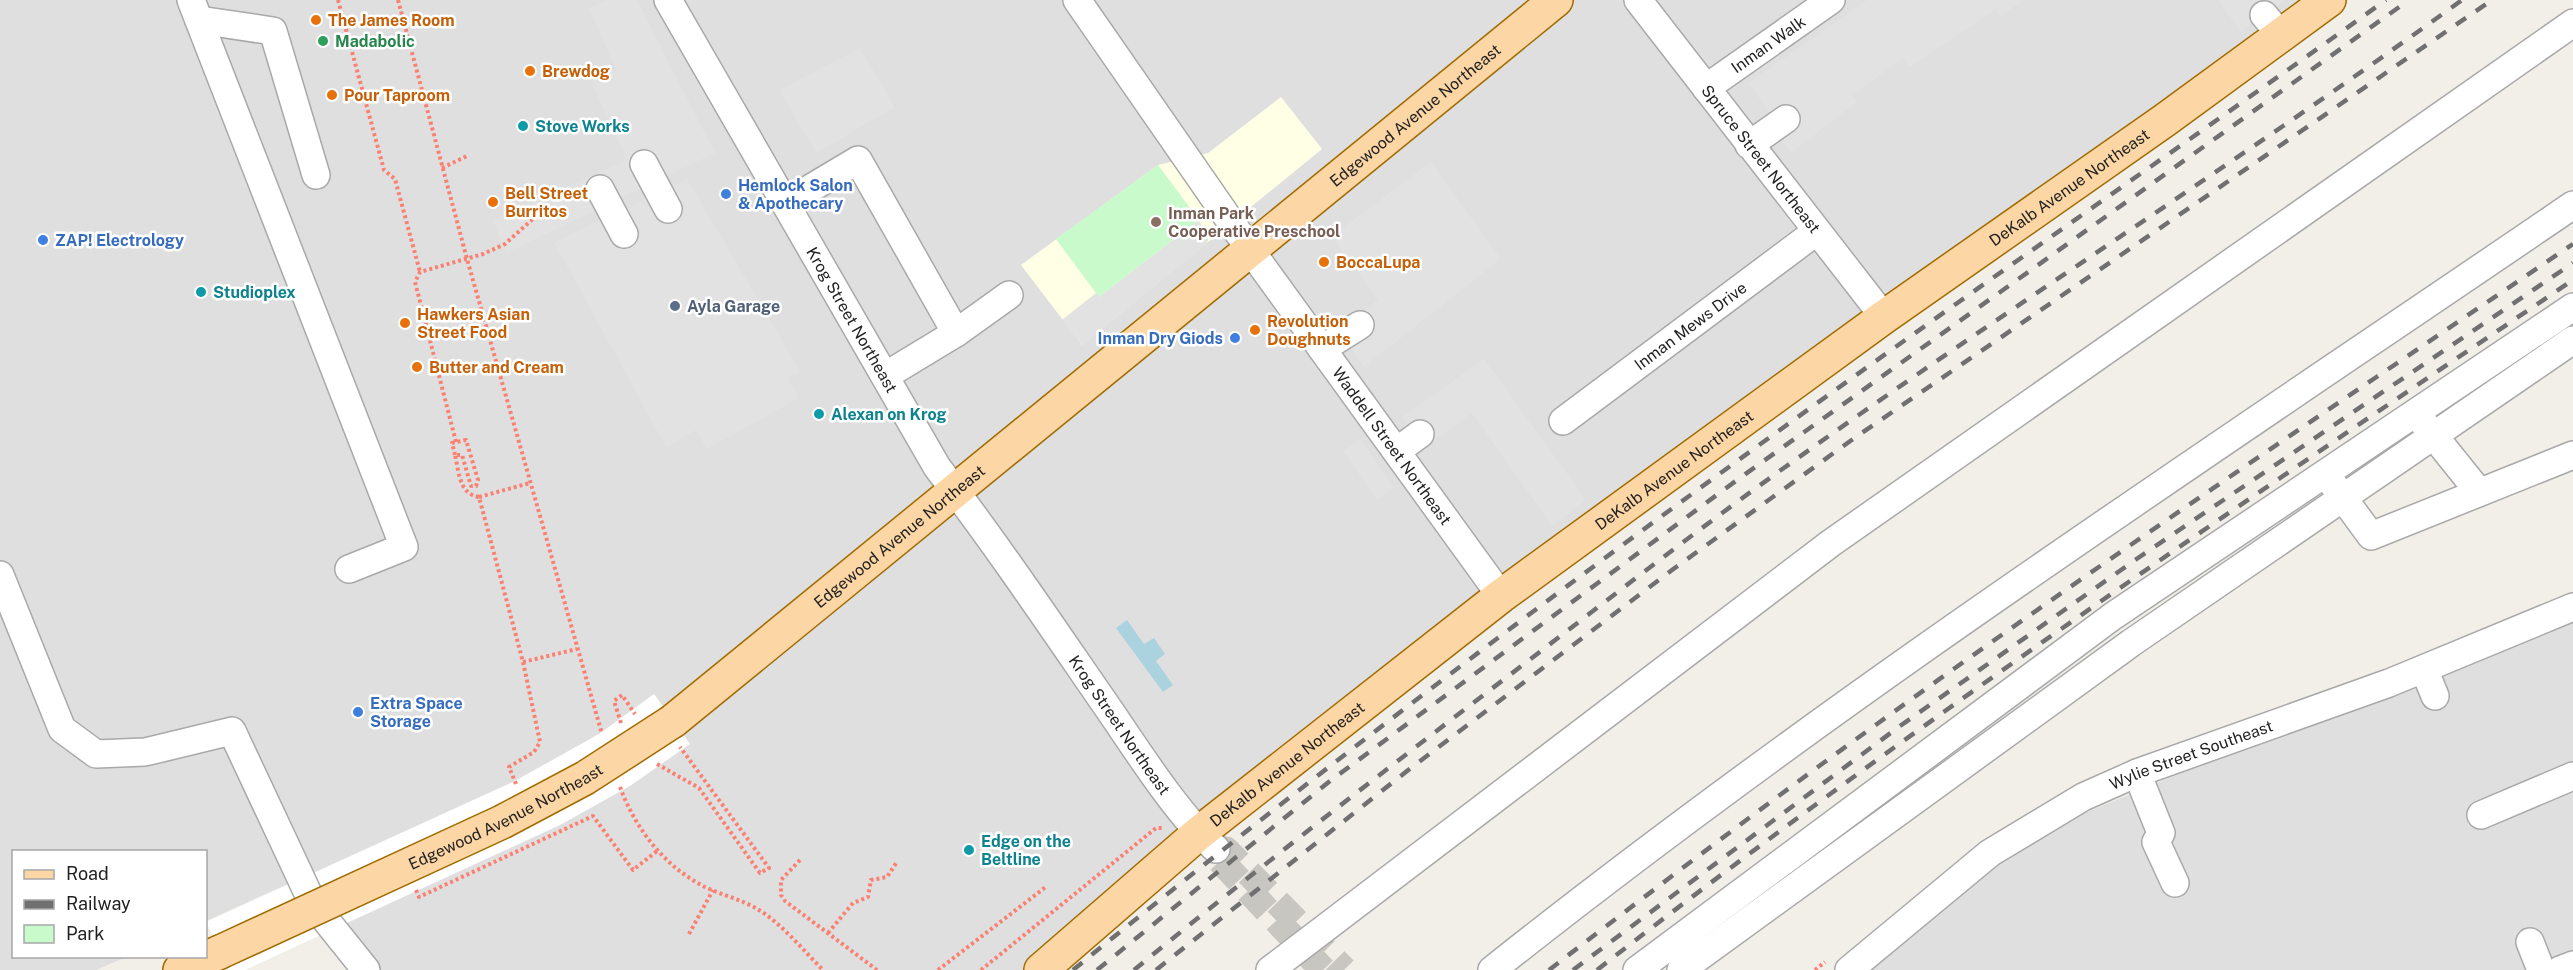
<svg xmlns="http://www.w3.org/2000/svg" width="2573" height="970" font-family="'Public Sans',sans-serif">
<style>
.residential{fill:#e0dfdf}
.education{fill:#ffffe5}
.park{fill:#c8facc}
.parking{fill:#e2e2e2}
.water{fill:#aad3df}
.pier{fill:#fff}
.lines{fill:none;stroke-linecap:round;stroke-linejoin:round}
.minor-tunnel{stroke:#c8c6c1;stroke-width:27;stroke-dasharray:27 14;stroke-linecap:butt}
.minor-casing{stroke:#a9a9a9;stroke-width:30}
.major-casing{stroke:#a06b00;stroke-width:36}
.path{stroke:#fa8072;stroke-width:4;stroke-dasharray:3 3;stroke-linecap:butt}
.minor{stroke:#fff;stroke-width:27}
.major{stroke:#fcd6a4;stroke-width:33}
.rail{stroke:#707070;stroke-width:4.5;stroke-dasharray:12 12;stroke-linecap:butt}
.major-bridge-casing{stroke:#a06b00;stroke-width:36;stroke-linecap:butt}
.major-bridge{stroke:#fcd6a4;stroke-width:33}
.food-dot{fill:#e8710a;stroke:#fff;stroke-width:2}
.leisure-dot{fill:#2e9e5b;stroke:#fff;stroke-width:2}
.culture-dot{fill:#0f9aa8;stroke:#fff;stroke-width:2}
.shop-dot{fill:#3f7fe0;stroke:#fff;stroke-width:2}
.education-dot{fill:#8d6e63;stroke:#fff;stroke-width:2}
.service-dot{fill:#5c6f8a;stroke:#fff;stroke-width:2}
.labels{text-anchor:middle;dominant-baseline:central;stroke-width:5;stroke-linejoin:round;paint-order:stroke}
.food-label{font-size:16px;font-weight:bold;fill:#c56008;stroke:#fff;text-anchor:start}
.leisure-label{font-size:16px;font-weight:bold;fill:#27864d;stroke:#fff;text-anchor:start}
.street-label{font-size:16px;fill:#222;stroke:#fff}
.culture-label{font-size:16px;font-weight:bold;fill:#0d838f;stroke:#fff;text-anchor:start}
.shop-label{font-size:16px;font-weight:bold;fill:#366cbe;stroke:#fff;text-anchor:start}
.education-label{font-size:16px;font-weight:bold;fill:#785e54;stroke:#fff;text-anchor:start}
.service-label{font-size:16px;font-weight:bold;fill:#4e5e75;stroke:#fff;text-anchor:start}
</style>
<rect width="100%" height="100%" fill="#f2efe9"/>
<g class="residential">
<polygon points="0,0 2347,0 1899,319 1506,607 1053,970 366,970 301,878 206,921 206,852 14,852 14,956 126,957 96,970 0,970"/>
<polygon points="2573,610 2573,970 1868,970 2032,835"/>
</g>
<polygon class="education" points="1281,97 1322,149 1082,345 1021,265 1158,165 1208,153"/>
<polygon class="park" points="1158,165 1199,220 1099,297 1056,239"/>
<g class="parking">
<polygon points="607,0 637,0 715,153 506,253 493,220 627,160 591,81 616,70 589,8"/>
<polygon points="1867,0 2024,0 2001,16 1996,9 1909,67 1903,58 1852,95 1857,102 1791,153 1767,122 1772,117 1749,83"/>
<polygon points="2218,0 2284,0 2241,32"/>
<polygon points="860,48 895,107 816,153 779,90"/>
<polygon points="1431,162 1501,259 1364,367 1338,329 1378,300 1332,236"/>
<polygon points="687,179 800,371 787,378 799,398 707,449 696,430 666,447 554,242"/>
<polygon points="1199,220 1208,239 1207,244 1082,345 1062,320 1096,293 1099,297"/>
<polygon points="1484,359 1586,500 1552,526 1472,413 1423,448 1402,417"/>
<polygon points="1360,439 1394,488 1377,500 1343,451"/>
</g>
<polygon class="water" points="1127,620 1144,644 1154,638 1165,654 1156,661 1173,685 1163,692 1116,628"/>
<polygon class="pier" points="654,694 690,744 630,786 560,825 245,970 228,970 206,922 513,782 599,734"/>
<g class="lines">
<polyline class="minor-tunnel" points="1323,970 1218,858 1216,849 1226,850 1344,970"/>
<defs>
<g id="minor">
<polyline points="191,0 404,547 349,569"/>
<path id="s1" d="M 668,0 L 937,467 C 997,545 1052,627 1108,708 C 1139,753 1177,814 1216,849"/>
<path id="s2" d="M 1077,0 L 1251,251 L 1501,596"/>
<path id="s3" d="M 1638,0 L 1884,317"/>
<polyline points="2264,15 2281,35"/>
<polyline points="199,20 273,31 316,175"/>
<path id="s4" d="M 1706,88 L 1831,0"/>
<polyline points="1749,145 1786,119"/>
<polyline points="644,164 668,209"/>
<polyline points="600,189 624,234"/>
<polyline points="786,203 858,160 956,333"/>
<polyline points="1322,349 1360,325"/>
<polyline points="885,376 956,333 1009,295"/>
<path id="s5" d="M 1563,421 L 1817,231"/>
<polyline points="2422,421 2479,492"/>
<polyline points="1397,451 1420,434"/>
<polyline points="2333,484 2371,536 2573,455"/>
<polyline points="0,575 62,729 96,754 145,752 232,731 313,904 366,970"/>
<polyline points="2424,669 2435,696"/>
<polyline points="2137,773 2161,833 2156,842 2175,883"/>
<polyline points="2481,815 2573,776"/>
<polyline points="2530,942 2541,970"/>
<polyline points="1270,970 1831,543 2573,23"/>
<path d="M 1492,970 C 1838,695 2208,454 2573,205"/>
<polyline points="1637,970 2113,616 2573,307"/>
<polyline points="1681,970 2131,643 2573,340"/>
<path id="s6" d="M 1849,970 L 1990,853 L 2083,797 L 2137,773 L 2389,683 L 2573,607"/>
<polyline points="2560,970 2573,965"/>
</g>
<g id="major">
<path id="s7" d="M 673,721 L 1556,0"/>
<polyline points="180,970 220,952"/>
<path id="s8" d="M 1041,970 L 1199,833 L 1501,596 L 1884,317 L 2165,120 L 2329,0"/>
</g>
</defs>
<use href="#minor" class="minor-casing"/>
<use href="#major" class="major-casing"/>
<g class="path">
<polyline points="338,0 384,170 395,179 420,272"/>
<polyline points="398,0 467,259 602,734"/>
<polyline points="442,168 467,156"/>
<polyline points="456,442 415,282 420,272 483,254 505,244 534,218 562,208"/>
<path d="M 455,455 L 452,443 L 466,440 L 478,480 L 476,486 L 471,486 L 462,455 L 455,455 C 459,472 459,494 479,497 L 523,662 L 540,742 L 534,752 L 509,767 L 516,784"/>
<polyline points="479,497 530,483"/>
<polyline points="523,662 577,649"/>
<polyline points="621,723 614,701 622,695 635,714"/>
<polyline points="657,764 699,788 760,873 769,868 680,747"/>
<path d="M 620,787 C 634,825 660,861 696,882 C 715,894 740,898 759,910 C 783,925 803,950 823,970"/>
<polyline points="800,860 781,880 781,895 785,901 877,970"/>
<polyline points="416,890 419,897 593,816 633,870 657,851"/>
<polyline points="828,933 853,903 868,897 871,880 887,877 897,862"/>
<polyline points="689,934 713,890"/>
<polyline points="938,970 1047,886"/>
<polyline points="981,970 1156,828 1164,828"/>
<polyline points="1815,970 1825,962"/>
</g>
<use href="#minor" class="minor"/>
<use href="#major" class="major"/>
<g class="rail">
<path d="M 1073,970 C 1304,782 1542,602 1784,427 C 1983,283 2186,143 2386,0"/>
<polyline points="1097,970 1330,781 1737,480 2409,0"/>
<path d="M 1134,970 C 1257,869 1384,771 1511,674 C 1605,602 1698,529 1795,460 C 2015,303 2243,159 2462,0"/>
<polyline points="1156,970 1407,771 1672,570 1853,439 2492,0"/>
<path d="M 1549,970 C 1657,887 1766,804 1877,724 C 2105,559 2340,402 2573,244"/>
<polyline points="1573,970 1900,726 2138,558 2573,263"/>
<path d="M 1597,970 C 1911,725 2242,503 2573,280"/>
</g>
<defs>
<g id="major-bridge">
<path id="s9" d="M 220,952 L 502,822 L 585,778 L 673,721"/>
</g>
</defs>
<use href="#major-bridge" class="major-bridge-casing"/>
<use href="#major-bridge" class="major-bridge"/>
</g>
<g class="food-dot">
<circle cx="316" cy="20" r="6"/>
<circle cx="530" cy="71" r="6"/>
<circle cx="332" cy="95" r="6"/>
<circle cx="493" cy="202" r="6"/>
<circle cx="1324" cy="262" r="6"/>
<circle cx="405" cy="323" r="6"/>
<circle cx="1255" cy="330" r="6"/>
<circle cx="417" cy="367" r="6"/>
</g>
<circle class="leisure-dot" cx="323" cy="41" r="6"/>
<g class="culture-dot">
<circle cx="523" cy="126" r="6"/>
<circle cx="201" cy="292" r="6"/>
<circle cx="819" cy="414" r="6"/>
<circle cx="969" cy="850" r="6"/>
</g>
<g class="shop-dot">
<circle cx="726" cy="194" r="6"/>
<circle cx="43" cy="240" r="6"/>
<circle cx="1235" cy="338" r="6"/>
<circle cx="358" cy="712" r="6"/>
</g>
<circle class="education-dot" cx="1156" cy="222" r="6"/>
<circle class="service-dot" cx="675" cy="306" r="6"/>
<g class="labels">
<g class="food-label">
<text x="328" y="20">The James Room</text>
<text x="542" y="71">Brewdog</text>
<text x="344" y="95">Pour Taproom</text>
<text x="505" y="193">Bell Street<tspan x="505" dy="18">Burritos</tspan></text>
<text x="1336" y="262">BoccaLupa</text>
<text x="417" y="314">Hawkers Asian<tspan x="417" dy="18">Street Food</tspan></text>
<text x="1267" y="321">Revolution<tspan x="1267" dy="18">Doughnuts</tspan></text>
<text x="429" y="367">Butter and Cream</text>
</g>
<g class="leisure-label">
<text x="335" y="41">Madabolic</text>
</g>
<g class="street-label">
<text stroke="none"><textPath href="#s4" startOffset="76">Inman Walk</textPath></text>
<text stroke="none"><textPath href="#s7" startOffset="958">Edgewood Avenue Northeast</textPath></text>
<text stroke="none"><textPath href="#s3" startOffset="201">Spruce Street Northeast</textPath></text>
<text stroke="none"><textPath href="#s8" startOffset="1293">DeKalb Avenue Northeast</textPath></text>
<text stroke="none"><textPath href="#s1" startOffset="369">Krog Street Northeast</textPath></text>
<text stroke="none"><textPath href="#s5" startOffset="159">Inman Mews Drive</textPath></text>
<text stroke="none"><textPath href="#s2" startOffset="546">Waddell Street Northeast</textPath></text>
<text stroke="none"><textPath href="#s8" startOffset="807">DeKalb Avenue Northeast</textPath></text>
<text stroke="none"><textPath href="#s7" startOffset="292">Edgewood Avenue Northeast</textPath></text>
<text stroke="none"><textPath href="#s1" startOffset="855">Krog Street Northeast</textPath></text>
<text stroke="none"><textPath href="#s6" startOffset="408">Wylie Street Southeast</textPath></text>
<text stroke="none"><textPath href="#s8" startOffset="321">DeKalb Avenue Northeast</textPath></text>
<text stroke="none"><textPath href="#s9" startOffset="316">Edgewood Avenue Northeast</textPath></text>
</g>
<g class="culture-label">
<text x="535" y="126">Stove Works</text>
<text x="213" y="292">Studioplex</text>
<text x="831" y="414">Alexan on Krog</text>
<text x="981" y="841">Edge on the<tspan x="981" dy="18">Beltline</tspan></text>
</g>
<g class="shop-label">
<text x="738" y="185">Hemlock Salon<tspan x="738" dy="18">&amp; Apothecary</tspan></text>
<text x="55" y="240">ZAP! Electrology</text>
<text x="1223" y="338" text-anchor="end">Inman Dry Giods</text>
<text x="370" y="703">Extra Space<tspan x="370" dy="18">Storage</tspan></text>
</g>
<g class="education-label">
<text x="1168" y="213">Inman Park<tspan x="1168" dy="18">Cooperative Preschool</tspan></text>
</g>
<g class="service-label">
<text x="687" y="306">Ayla Garage</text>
</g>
</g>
<rect x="12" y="850" width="195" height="108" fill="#ffffff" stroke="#a7a7a7" stroke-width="1.5"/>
<rect x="24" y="870" width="30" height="9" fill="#fcd6a4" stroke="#a7a7a7" stroke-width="1.5"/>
<text x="66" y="880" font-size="18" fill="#222222">Road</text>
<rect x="24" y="900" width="30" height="9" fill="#707070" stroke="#a7a7a7" stroke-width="1.5"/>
<text x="66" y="910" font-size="18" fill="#222222">Railway</text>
<rect x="24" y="925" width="30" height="18" fill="#c8facc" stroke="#a7a7a7" stroke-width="1.5"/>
<text x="66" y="940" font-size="18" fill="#222222">Park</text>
</svg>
